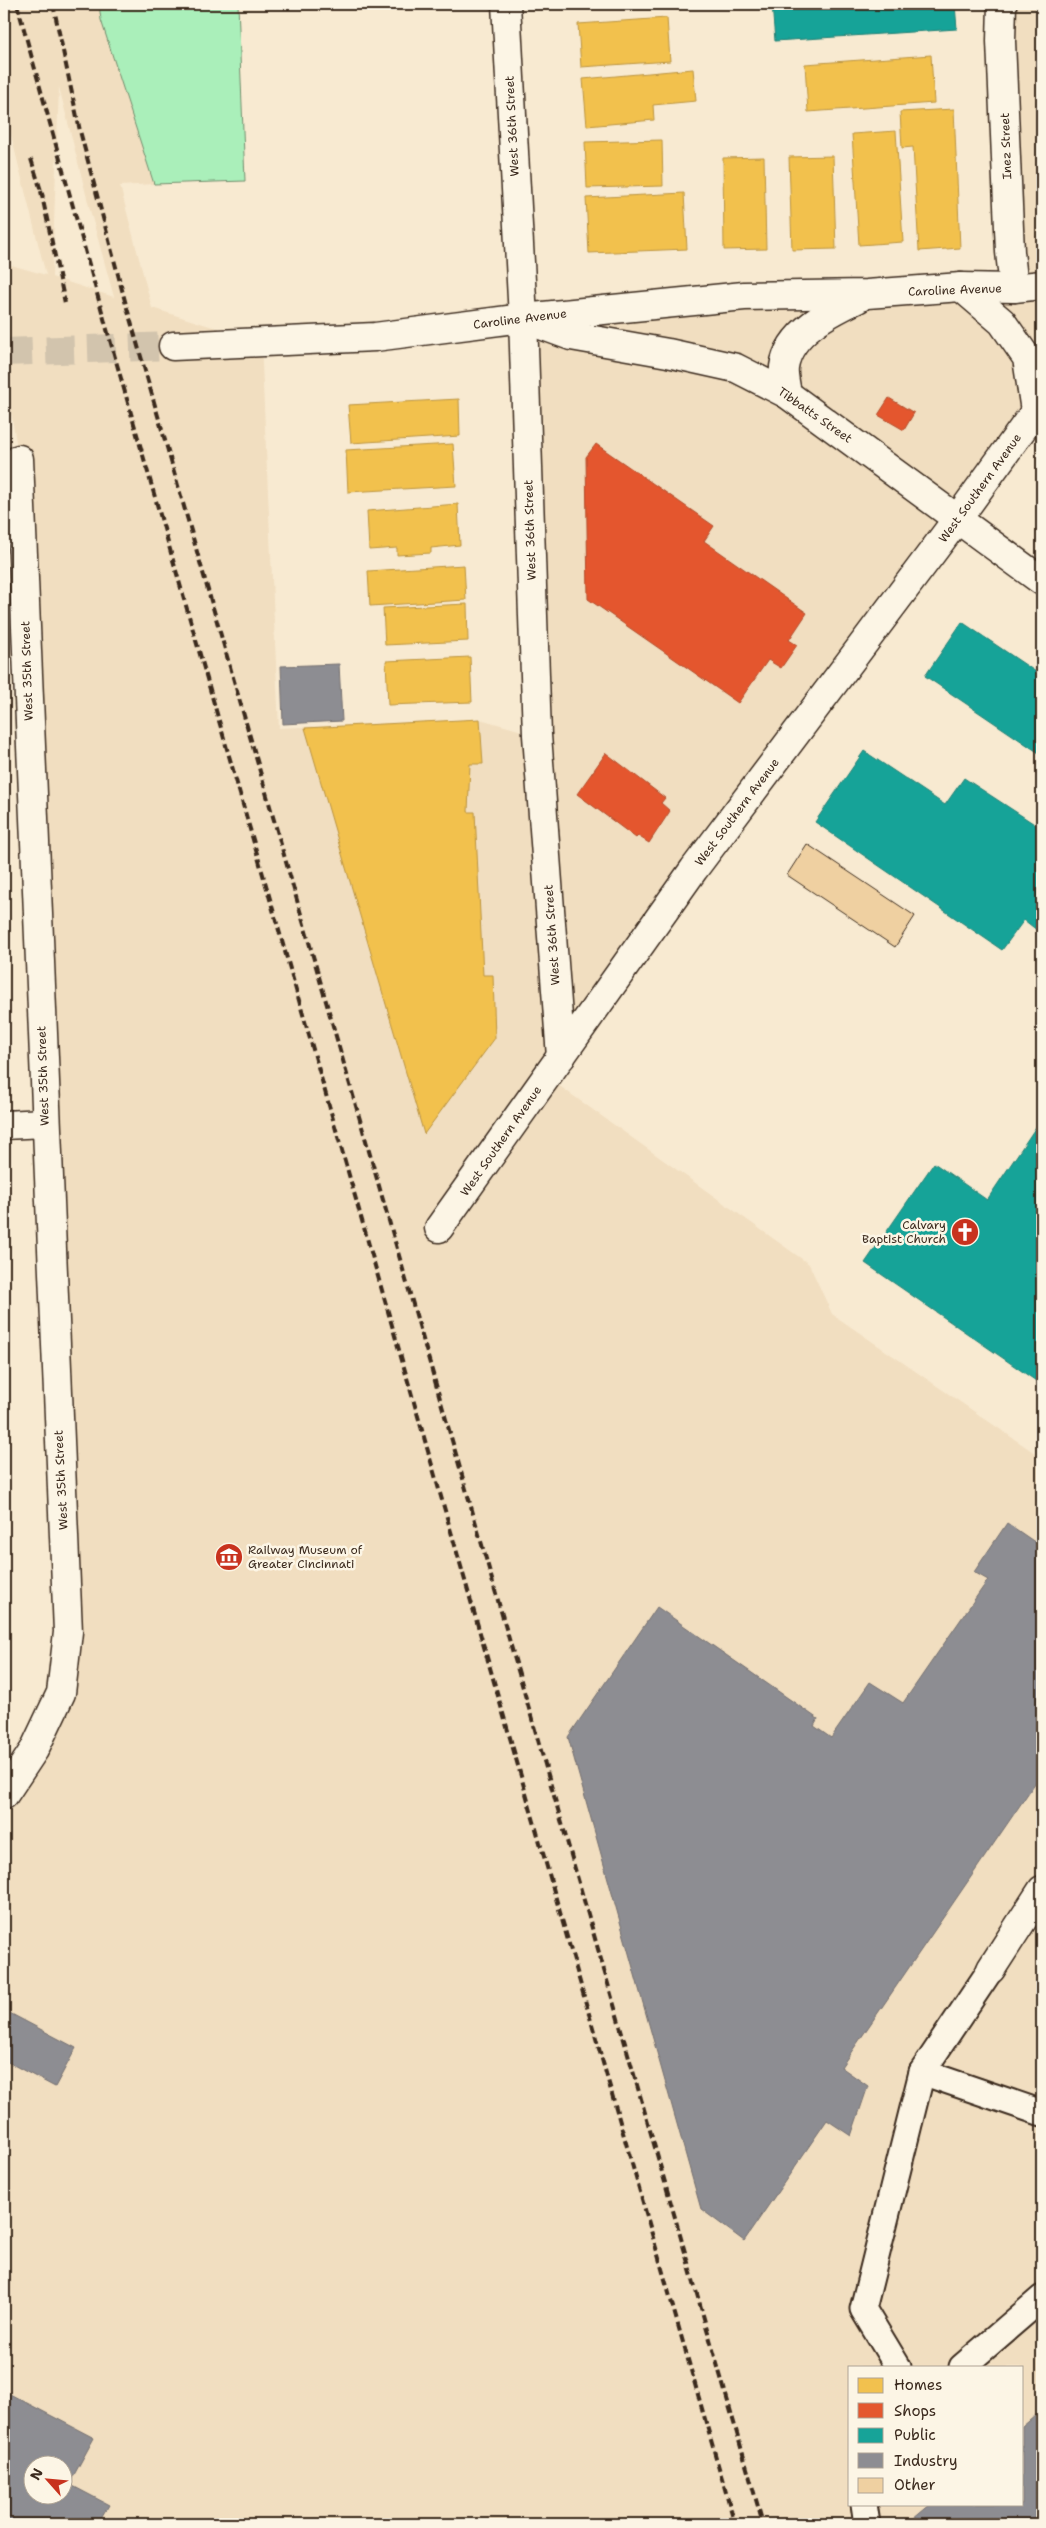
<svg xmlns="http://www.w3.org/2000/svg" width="1046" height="2528" font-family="'Shantell Sans',sans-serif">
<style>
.built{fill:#f1dec0;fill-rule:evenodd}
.green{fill:#aaefba;stroke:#728c6c}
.homes{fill:#f2c14e;stroke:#bb9440}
.shops{fill:#e4572e;stroke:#b14a29}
.public{fill:#17a398;stroke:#227f73}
.industry{fill:#8d8d92;stroke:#746f6f;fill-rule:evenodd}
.building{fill:#efd0a1;stroke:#3b2a1e}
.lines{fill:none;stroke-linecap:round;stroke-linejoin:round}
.minor-tunnel{stroke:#d2c4ad;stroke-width:28;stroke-dasharray:28 14;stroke-linecap:butt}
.service-casing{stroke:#3b2a1e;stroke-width:29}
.minor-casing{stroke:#3b2a1e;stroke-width:31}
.service{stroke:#fcf5e5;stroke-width:25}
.minor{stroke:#fcf5e5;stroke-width:28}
.rail{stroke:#3b2a1e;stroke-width:4;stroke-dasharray:8 4;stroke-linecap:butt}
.labels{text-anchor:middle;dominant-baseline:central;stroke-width:5;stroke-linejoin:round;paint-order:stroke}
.street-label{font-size:12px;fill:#3b2a1e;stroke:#fcf5e5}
.poi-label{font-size:12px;fill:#3b2a1e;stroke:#fcf5e5;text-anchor:end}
</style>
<rect width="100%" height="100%" fill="#f8ead1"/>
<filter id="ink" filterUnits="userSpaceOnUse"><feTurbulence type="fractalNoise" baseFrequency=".02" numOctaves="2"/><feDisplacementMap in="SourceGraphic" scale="10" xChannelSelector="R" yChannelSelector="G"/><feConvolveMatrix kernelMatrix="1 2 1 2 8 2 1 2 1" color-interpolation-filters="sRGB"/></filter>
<g filter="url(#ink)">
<path class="built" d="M 4,4 L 99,4 L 102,20 L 154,184 L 120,186 L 152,308 L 261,342 L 279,728 L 480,719 L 536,735 L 523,318 L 1014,288 L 1002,4 L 1042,4 L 1042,402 L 547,1077 L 809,1264 L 832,1314 L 1042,1458 L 1042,2524 L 4,2524 L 4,1795 L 61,1693 L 19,459 L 4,371 L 4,263 L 46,275 L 4,107 ZM 59,87 L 90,210 L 114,297 L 52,277 ZM 850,2367 L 1022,2367 L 1022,2504 L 850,2504 ZM 32,2466 L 62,2466 L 62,2496 L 32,2496 Z"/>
<polygon class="green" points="99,4 238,4 245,181 154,184 101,20"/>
<g class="homes">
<polygon points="667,18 670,61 581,67 578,24"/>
<polygon points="931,55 934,103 808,112 805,64"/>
<polygon points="693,69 696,101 653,105 654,120 587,126 583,79"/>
<polygon points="954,109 960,248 919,251 913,147 902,148 900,112"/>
<polygon points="896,131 903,242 859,245 852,134"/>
<polygon points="662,140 663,186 587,188 585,142"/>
<polygon points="833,156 836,249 792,250 789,157"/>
<polygon points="764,157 766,249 724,250 723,158"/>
<polygon points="684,193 687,249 589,253 586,198"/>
<polygon points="459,399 460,436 351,443 348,405"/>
<polygon points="453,444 456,486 348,492 346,450"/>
<polygon points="458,504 460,545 431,548 431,553 397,555 397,548 369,550 367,511"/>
<polygon points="464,565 466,600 370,606 368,571"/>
<polygon points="467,604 468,641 385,645 383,608"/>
<polygon points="470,657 472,702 388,705 386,661"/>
<polygon points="480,719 483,764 470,764 468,812 475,812 483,975 493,975 495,1038 424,1134 305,728"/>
</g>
<g class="shops">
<polygon points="1039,100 1042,101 1042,182"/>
<polygon points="889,398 914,413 904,430 878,415"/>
<polygon points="596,444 714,526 704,541 807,613 789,640 797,645 781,668 768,660 738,703 588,599 586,457"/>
<polygon points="606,753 665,798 661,803 670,811 649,843 638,836 636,838 577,794"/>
</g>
<g class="public">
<polygon points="772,4 955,4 957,29 775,41"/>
<polygon points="962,622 1042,676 1042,755 925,676"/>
<polygon points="864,751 945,805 964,778 1042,829 1042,934 1024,920 1002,950 815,822"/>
<polygon points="1042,1118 1042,1385 865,1263 934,1163 987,1200"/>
</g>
<g class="industry">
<polygon points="4,267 7,284 4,284"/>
<polygon points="339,664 342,721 283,724 281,666"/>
<polygon points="1007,1523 1042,1547 1042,1773 841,2067 868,2086 851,2136 827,2120 744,2241 701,2209 568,1737 657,1607 818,1719 814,1726 831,1738 870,1682 903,1703 988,1580 974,1572"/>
<polygon points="4,2010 76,2048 55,2087 4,2060"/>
<path d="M 4,2391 L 94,2438 L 69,2484 L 109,2505 L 98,2524 L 4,2524 ZM 32,2466 L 62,2466 L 62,2496 L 32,2496 Z"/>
<polygon points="1042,2410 1042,2524 907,2524 931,2504 1022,2504 1022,2427"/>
</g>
<polygon class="building" points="807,844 915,916 895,947 787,875"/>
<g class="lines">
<polyline class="minor-tunnel" points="4,352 173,346"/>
<defs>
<g id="service">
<polyline points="922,2072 1042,2113"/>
<polyline points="898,2367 863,2309 922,2072 991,1969"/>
<polyline points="962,2367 1042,2298"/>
<polyline points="864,2504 867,2524"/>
</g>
<g id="minor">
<polyline points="506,4 523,318 537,735 561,1057"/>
<polyline points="1002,4 1001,41 1010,252 1014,288"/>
<polyline points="961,287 1002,322 1027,358 1035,411"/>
<polyline points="530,321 571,336 668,353 736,368 787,394 1042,581"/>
<polyline points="173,346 375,337 523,318 744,296 867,294 961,287 1014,288 1042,285"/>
<path d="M 787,394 C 786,386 783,375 784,367 C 789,331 832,311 859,298"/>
<polyline points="4,1125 45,1123"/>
<polyline points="439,1228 694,869 958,518 1042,402"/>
<polyline points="4,1795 34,1750 61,1693 68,1632 19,459"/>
<polyline points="991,1969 1042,1890"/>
</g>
</defs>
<use href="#service" class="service-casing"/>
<use href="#minor" class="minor-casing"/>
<use href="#service" class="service"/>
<use href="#minor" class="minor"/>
<g class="rail">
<polyline points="17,4 106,326 735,2524"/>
<polyline points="53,4 80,131 125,301 763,2524"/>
<polyline points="31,159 43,197"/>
<polyline points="41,191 65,303"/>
</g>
</g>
</g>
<defs>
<symbol id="church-disc" viewBox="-11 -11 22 22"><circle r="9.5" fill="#c8321e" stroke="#fcf5e5"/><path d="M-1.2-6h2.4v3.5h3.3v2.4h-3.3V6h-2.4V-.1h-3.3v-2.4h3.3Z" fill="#fff"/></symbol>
<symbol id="museum-disc" viewBox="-11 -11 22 22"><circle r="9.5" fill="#c8321e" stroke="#fcf5e5"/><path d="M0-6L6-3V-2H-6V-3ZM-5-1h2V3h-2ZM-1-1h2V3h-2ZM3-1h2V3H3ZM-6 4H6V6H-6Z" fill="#fff"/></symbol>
</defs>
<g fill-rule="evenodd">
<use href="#church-disc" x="949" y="1216" width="32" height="32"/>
<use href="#museum-disc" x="213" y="1541" width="32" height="32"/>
</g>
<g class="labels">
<g class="street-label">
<text transform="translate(512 126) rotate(-93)">West 36th Street</text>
<text transform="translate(1006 146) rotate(-92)">Inez Street</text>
<text transform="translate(955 290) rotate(-2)">Caroline Avenue</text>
<text transform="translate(520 319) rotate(-7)">Caroline Avenue</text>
<text transform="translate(815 415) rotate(35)">Tibbatts Street</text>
<text transform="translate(980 488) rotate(-54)">West Southern Avenue</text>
<text transform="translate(530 530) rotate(-92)">West 36th Street</text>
<text transform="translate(27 671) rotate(-92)">West 35th Street</text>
<text transform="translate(737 812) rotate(-53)">West Southern Avenue</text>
<text transform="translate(552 935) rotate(-94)">West 36th Street</text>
<text transform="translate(43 1076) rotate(-92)">West 35th Street</text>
<text transform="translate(501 1141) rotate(-55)">West Southern Avenue</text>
<text transform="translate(61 1480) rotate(-93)">West 35th Street</text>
</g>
<g class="poi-label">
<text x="946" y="1225">Calvary<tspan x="946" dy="14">Baptist Church</tspan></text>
<text x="248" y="1550" text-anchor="start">Railway Museum of<tspan x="248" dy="14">Greater Cincinnati</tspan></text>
</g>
</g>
<rect width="1046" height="2528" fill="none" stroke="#fcf5e5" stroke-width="20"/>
<rect x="10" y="10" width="1026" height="2508" fill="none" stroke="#3b2a1e" stroke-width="2" filter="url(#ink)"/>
<rect x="848" y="2366" width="175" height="140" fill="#fcf5e5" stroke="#afa495"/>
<rect x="858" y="2378" width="25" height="15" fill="#f2c14e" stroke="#afa495"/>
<text x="894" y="2390" font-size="15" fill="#3b2a1e">Homes</text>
<rect x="858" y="2403" width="25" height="15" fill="#e4572e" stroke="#afa495"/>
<text x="894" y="2416" font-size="15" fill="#3b2a1e">Shops</text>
<rect x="858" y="2428" width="25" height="15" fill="#17a398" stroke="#afa495"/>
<text x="894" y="2440" font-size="15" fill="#3b2a1e">Public</text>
<rect x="858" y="2453" width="25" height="15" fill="#8d8d92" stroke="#afa495"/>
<text x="894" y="2466" font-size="15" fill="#3b2a1e">Industry</text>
<rect x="858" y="2478" width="25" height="15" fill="#efd0a1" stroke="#afa495"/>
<text x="894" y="2490" font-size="15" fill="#3b2a1e">Other</text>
<g transform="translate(48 2480) rotate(297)"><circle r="24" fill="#fcf5e5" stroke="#afa495"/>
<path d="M0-4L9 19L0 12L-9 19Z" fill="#c8321e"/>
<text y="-8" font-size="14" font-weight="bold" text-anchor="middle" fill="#3b2a1e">N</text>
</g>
</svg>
